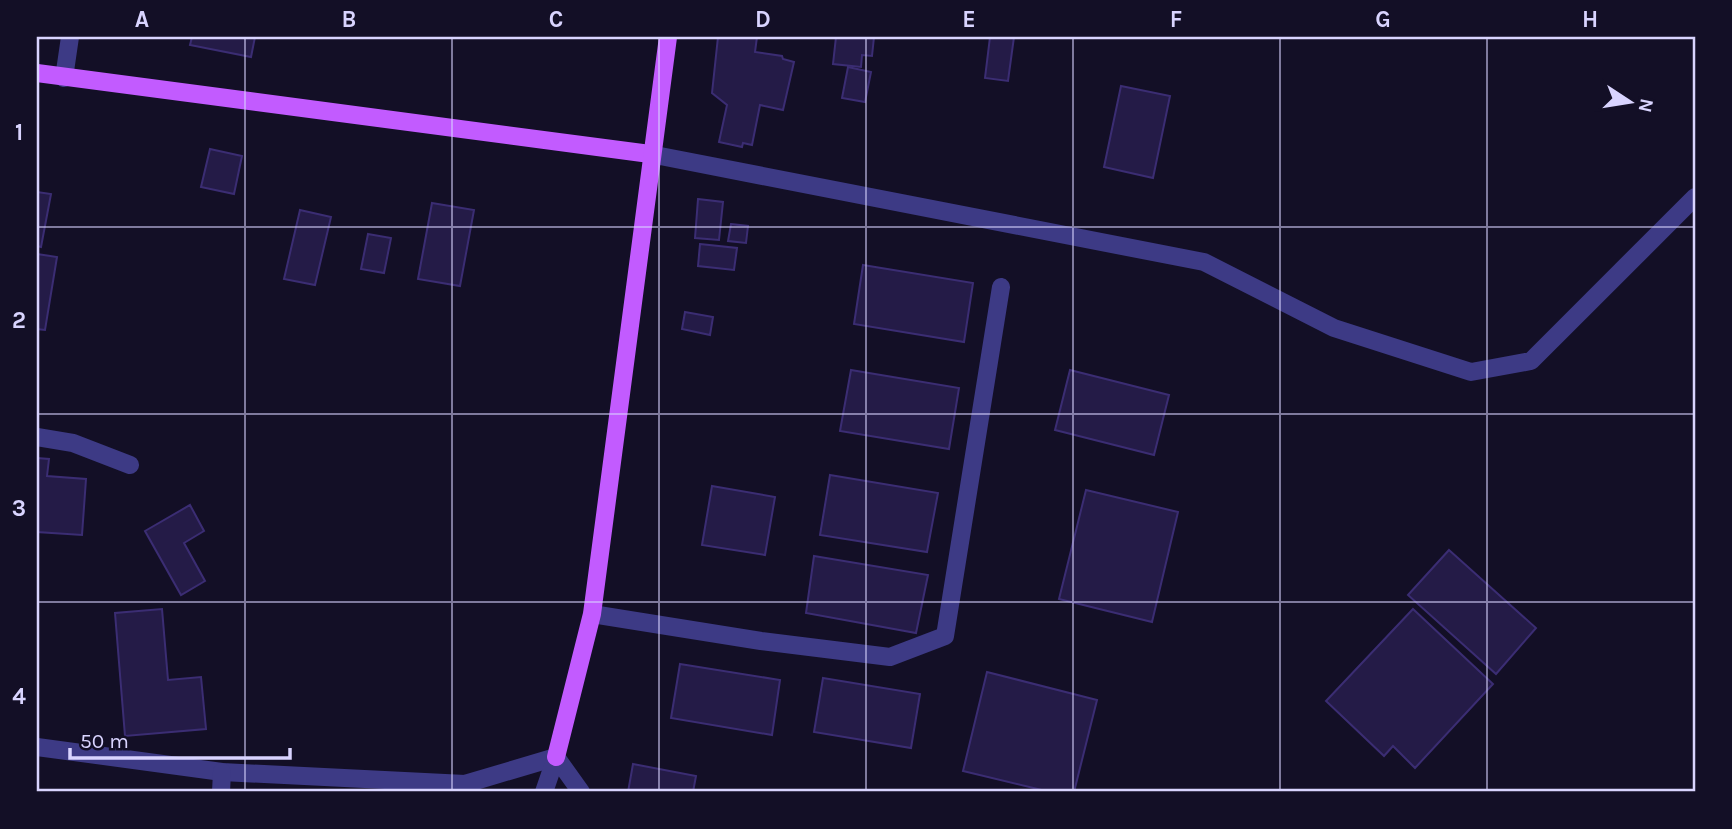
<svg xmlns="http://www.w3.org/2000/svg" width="1732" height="829" font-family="Karla,sans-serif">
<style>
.building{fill:#241b47;stroke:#3b2d73;stroke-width:2}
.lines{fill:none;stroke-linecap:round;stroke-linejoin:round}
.minor{stroke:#3d3a85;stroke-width:18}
.major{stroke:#c25bff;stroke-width:18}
.grid{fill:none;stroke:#d9d4ff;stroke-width:2;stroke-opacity:0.55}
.neatline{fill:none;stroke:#d9d4ff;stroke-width:2.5}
.grid-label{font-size:23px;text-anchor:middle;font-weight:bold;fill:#d9d4ff}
</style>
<rect width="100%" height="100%" fill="#130f26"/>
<g class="building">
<polygon points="192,37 255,37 251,57 190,45"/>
<polygon points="718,37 757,37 755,52 782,56 783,59 794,62 783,110 760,105 752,145 743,143 742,147 719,142 727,105 712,93"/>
<polygon points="836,37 874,37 872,56 862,55 861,67 833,64"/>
<polygon points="990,37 1014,37 1008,81 985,78"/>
<polygon points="848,67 871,72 865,102 842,98"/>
<polygon points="1121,86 1170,96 1153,178 1104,167"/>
<polygon points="210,149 242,156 234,194 201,187"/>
<polygon points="37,192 51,194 41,247 37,246"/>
<polygon points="698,199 723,202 719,240 695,238"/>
<polygon points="432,203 474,210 460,286 418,279"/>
<polygon points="300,210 331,217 315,285 284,279"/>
<polygon points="731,224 748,226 746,243 728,241"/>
<polygon points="368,234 391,238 384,273 361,269"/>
<polygon points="700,244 737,248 734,270 698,266"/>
<polygon points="37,254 57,257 45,330 37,329"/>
<polygon points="863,265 973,283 964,342 854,324"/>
<polygon points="685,312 713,317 710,335 682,329"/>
<polygon points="851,370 959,388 949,449 840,431"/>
<polygon points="1070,370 1169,395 1154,455 1055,430"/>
<polygon points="37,458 49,459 47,476 86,479 82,535 37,532"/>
<polygon points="830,475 938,493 927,552 820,535"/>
<polygon points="712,486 775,497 765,555 702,545"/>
<polygon points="1086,490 1178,512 1152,622 1059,599"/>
<polygon points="190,505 204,531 184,543 205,581 181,595 145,531"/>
<polygon points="1449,550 1536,628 1496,674 1408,595"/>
<polygon points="814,556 928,575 916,633 806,613"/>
<polygon points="162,609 168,680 201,677 206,729 125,736 115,613"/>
<polygon points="1413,609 1493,684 1415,768 1393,746 1384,756 1326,701"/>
<polygon points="680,664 780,680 772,735 671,718"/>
<polygon points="987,672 1097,700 1074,792 1050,792 963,771"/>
<polygon points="823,678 920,694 911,748 814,732"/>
<polygon points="633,764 696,776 693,792 628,792"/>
</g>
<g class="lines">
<g class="minor">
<polyline points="64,78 70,37"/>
<polyline points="650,154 1204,262 1334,328 1471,372 1531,361 1695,197"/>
<polyline points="37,437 73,443 130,465"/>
<polyline points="592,614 761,641 890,657 945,636 1001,287"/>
<polyline points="37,747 222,772 465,784 556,757"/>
<polyline points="556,757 581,792"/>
<polyline points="221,792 222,772"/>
<polyline points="544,792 556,757"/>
</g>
<g class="major">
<polyline points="37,73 650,154"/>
<polyline points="556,757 592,614 668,37"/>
</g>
</g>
<path class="grid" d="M 245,37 L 245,792M 452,37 L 452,792M 659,37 L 659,792M 866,37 L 866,792M 1073,37 L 1073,792M 1280,37 L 1280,792M 1487,37 L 1487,792M 37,227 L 1695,227M 37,414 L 1695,414M 37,602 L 1695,602"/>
<rect width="1732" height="829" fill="none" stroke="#130f26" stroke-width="77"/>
<g transform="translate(1630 102) rotate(102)" stroke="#130f26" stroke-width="5" paint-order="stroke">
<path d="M0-5L12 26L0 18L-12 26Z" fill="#d9d4ff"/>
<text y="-10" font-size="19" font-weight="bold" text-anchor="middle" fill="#d9d4ff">N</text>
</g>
<path d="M70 748v10h220v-10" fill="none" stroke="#d9d4ff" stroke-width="3.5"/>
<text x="80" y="748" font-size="21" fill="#d9d4ff" stroke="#130f26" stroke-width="5" paint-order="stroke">50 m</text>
<rect x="38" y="38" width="1656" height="752" class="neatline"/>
<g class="grid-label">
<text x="142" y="27">A</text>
<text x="349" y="27">B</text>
<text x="556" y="27">C</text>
<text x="763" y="27">D</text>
<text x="969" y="27">E</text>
<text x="1176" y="27">F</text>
<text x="1383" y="27">G</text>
<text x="1590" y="27">H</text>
<text x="19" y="140">1</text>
<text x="19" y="328">2</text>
<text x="19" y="516">3</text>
<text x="19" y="704">4</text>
</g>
</svg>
